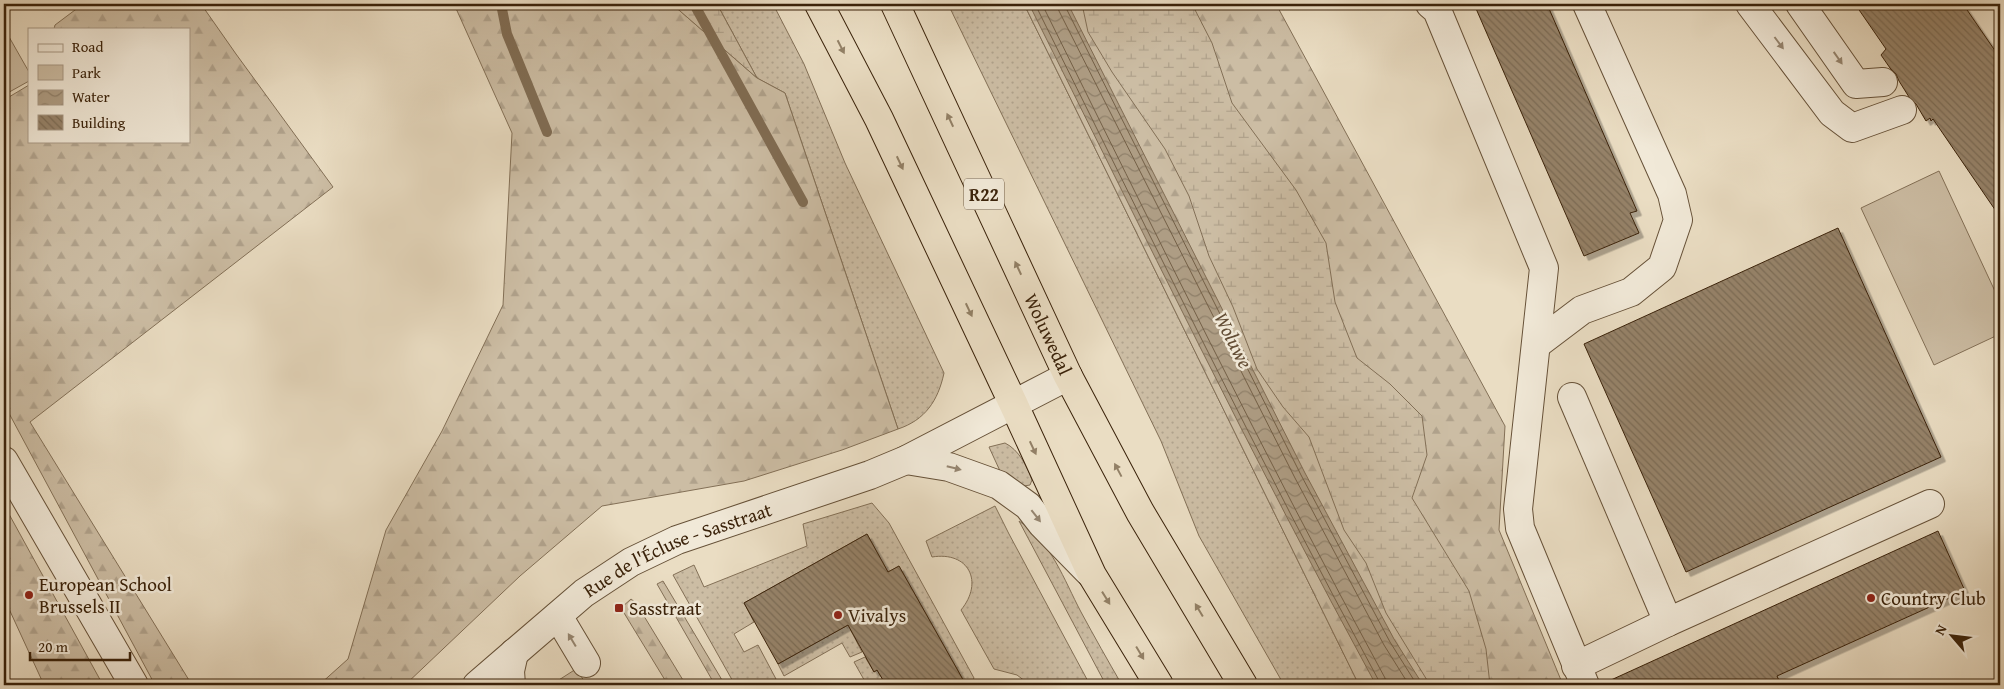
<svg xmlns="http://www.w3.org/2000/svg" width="2004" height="689" font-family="'Gentium Book Plus',serif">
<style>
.grass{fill:url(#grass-dots);stroke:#837057}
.forest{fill:url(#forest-firs);stroke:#837057}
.wetland{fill:url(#wetland-marsh);stroke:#837057}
.green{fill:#ccbda4;stroke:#837057}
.water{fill:url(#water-waves);stroke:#806c53}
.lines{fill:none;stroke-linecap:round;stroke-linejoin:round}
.shore{stroke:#746047;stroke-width:1}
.stream{stroke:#806c53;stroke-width:10}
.building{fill:url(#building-back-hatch);stroke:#3a220a;filter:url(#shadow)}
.minor-casing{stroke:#665138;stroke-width:30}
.highway-casing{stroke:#3a220a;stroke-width:30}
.minor{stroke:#f1e9d8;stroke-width:28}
.highway{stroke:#eaddc3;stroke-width:28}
.oneway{fill:#968671}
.oneway2{fill:#928066}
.poi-dot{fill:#8f2418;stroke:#f1e9d8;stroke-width:2}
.labels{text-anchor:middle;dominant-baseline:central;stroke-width:5;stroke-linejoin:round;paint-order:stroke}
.shield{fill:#f1e9d8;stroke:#715e48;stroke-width:1}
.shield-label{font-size:18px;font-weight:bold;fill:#3a220a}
.street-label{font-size:19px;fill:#3a220a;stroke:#f1e9d8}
.poi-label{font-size:19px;fill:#3a220a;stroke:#f1e9d8;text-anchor:start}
.water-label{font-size:20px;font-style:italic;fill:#634d35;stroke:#f1e9d8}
</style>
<defs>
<pattern id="grass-dots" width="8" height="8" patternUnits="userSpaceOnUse" patternTransform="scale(1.25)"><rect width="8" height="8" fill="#ccbda4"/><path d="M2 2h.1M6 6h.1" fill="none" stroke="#b0a28c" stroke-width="1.8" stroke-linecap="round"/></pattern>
<pattern id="forest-firs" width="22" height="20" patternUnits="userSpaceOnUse" patternTransform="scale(1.25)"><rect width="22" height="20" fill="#ccbda4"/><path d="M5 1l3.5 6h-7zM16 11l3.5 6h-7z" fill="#b0a28c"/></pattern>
<pattern id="wetland-marsh" width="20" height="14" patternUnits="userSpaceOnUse" patternTransform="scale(1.25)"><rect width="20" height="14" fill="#ccbda4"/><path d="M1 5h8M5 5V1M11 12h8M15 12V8" fill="none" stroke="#b0a28c"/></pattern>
<pattern id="water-waves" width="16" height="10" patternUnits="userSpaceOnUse" patternTransform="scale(1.25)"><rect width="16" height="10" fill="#ae9d84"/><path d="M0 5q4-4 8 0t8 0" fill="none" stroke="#8f806a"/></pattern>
<pattern id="building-back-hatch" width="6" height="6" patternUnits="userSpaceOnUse" patternTransform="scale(1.25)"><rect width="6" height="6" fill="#96836a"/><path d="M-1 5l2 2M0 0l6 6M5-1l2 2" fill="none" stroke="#7b6b55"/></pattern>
<filter id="shadow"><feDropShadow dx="4.5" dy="4.5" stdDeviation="0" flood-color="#0004"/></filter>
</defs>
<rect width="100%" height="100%" fill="#eaddc3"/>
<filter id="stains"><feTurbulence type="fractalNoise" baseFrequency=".004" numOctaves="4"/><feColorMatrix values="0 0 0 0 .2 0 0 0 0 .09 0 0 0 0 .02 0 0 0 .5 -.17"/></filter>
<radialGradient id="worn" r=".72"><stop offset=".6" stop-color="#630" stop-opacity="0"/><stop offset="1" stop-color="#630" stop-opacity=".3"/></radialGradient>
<g class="grass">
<path d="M 717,4 L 773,4 L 804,64 L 845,163 L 944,373 C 938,401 925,420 898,429 L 785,93 L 757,78 Z"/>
<polygon points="948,4 1024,4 1359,685 1284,685 1199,536 1161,441"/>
<path d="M 1005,443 C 1019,450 1027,466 1032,480 L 1030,485 L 1024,486 L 1000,471 L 989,447 Z"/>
<polygon points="872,503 889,523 974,678 970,685 966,685 899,566 888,572 867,534 744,603 754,622 734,634 744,652 758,645 776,679 767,685 735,685 673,575 694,565 704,587 807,546 803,524"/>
<path d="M 995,506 L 1009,534 L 1090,685 L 1030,685 L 1017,675 L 994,669 L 961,610 C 984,582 969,551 932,557 L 926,541 Z"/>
<path d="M 1019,521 C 1051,541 1064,580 1081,612 C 1094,636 1108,661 1122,685 L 1106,685 Z"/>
<polygon points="848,625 862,652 850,657 842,643 784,676 778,664"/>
<polygon points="865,657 874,672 877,670 886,685 867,685 854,662"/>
</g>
<g class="forest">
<polygon points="83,4 201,4 236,54 333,187 30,422 192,685 155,685 4,404 4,100 29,85 29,141 189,141 189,29 54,29 55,25"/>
<polygon points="454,4 672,4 757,78 785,93 898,429 842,450 744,481 602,506 520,576 405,685 319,685 348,659 386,530 442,431 503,305 512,133"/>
<polygon points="1024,4 1276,4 1505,426 1499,530 1563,685 1359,685"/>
<polygon points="4,505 103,685 44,685 4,598"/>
<polygon points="663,581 725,685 715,685 657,584"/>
<polygon points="631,599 636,603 686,685 668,685 621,608"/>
<polygon points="576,669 587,685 551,685"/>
</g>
<g class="wetland">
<polygon points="672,4 717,4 757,78"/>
<polygon points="1082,4 1192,4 1212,43 1232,103 1296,190 1326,243 1335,302 1357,358 1390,384 1422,416 1427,455 1412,498 1469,591 1486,649 1490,685 1430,685 1386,613 1366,563 1344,530 1309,437 1283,407 1257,369 1233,307 1209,256 1189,196 1165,149 1112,72 1088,32"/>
</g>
<g class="green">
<polygon points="4,28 29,72 29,81 4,95"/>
<polygon points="1939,171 2000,302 2000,334 1934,365 1861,208"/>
</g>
<path class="water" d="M 1029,4 L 1068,4 L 1305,473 L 1394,639 L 1423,685 L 1376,685 C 1254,461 1143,232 1029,4 Z"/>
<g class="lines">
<g class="shore">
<path d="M 1035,4 C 1148,231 1258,458 1379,681 L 1380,685"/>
<path d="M 1042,4 C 1154,230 1264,456 1385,678 L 1386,685"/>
<polyline points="1057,4 1059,11 1295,478 1384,645 1409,685"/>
<polyline points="1064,4 1301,475 1390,642 1417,685"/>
</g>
<g class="stream">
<polyline points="501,4 507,34 547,132"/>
<polyline points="694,4 803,202"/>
</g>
</g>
<g class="building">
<polygon points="1474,4 1547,4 1637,211 1630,213 1639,233 1584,256"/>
<polygon points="1855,4 1963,4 2000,58 2000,217 1933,119 1931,121 1930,118 1926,121 1916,104 1909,97 1899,81 1896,74 1890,68 1881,55 1886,49"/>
<polygon points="1838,228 1941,457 1686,572 1584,344"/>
<polygon points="1938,531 1965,591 1777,676 1781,685 1600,685"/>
<polygon points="867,534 888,572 899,566 966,685 886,685 877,670 874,672 848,625 778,664 744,603"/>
</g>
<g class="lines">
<defs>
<g id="minor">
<polyline points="1430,4 1437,10 1544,268 1518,509 1520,528 1585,685"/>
<polyline points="1750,4 1832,113 1852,128 1902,110"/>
<polyline points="1800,4 1856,84 1883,82"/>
<polyline points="1537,344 1582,310 1631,292 1662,267 1678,220 1672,194 1587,4"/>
<polyline points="1572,397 1668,622"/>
<polyline points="906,460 949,467 999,485 1028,506 1042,524 1089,572"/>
<polyline points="4,461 134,685"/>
<polyline points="558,616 586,663"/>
<polyline points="1576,666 1668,622 1930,504"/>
<path id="s1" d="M 477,685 L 584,593 L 631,562 L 677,540 L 870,475 L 906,460 L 1068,376"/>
<polyline points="511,685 510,671 514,653"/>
</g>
<g id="highway">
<polyline points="819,4 879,119 1013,403 1092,575 1159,685"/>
<path id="s2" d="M 895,4 L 1068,376 L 1140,512 L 1243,685"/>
</g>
</defs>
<use href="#minor" class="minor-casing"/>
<use href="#highway" class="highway-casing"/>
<use href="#minor" class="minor"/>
<use href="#highway" class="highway"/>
</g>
<defs><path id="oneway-solid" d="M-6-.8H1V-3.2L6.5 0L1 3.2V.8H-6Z" transform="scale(1.25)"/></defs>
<g class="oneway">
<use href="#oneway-solid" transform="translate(1779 43) rotate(53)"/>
<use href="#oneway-solid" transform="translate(1838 58) rotate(55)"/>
<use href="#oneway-solid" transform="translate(954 468) rotate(14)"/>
<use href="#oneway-solid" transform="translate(1036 516) rotate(52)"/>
<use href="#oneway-solid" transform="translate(572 640) rotate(-121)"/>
</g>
<g class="oneway2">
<use href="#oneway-solid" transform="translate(841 47) rotate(63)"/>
<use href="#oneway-solid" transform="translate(950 120) rotate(-115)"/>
<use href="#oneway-solid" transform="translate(900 163) rotate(65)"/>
<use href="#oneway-solid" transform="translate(1018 268) rotate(-115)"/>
<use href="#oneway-solid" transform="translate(969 310) rotate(65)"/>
<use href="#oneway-solid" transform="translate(1033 448) rotate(65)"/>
<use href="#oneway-solid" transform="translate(1118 470) rotate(-118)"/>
<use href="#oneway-solid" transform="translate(1106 598) rotate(58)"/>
<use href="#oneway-solid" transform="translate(1199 610) rotate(-121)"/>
<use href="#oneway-solid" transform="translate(1140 653) rotate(59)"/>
</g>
<g class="poi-dot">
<circle cx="29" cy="595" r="5"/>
<circle cx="1871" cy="598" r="5"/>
<rect x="614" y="603" width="10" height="10" rx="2.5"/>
<circle cx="838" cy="615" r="5"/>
</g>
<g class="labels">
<rect class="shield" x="964" y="178.5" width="40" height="31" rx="4"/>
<g class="shield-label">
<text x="984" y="194">R22</text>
</g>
<g class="street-label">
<text stroke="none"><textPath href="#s2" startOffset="364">Woluwedal</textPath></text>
<text stroke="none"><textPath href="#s1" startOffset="245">Rue de l'Écluse - Sasstraat</textPath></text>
</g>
<g class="poi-label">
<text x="39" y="584">European School<tspan x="39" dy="22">Brussels II</tspan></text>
<text x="1881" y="598">Country Club</text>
<text x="629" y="608">Sasstraat</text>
<text x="848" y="615">Vivalys</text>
</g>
<g class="water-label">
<text transform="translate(1234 340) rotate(63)">Woluwe</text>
</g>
</g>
<rect width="2004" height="689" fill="none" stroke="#eaddc3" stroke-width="20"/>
<rect x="5" y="5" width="1994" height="679" fill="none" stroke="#3a220a" stroke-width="2.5"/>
<rect x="10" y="10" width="1984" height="669" fill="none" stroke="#3a220a"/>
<rect x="28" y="28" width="162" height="115" fill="#f1e9d8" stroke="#a89986"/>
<rect x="38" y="44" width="25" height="8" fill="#f1e9d8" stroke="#a89986"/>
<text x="72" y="52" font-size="15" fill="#3a220a">Road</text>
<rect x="38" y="65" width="25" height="15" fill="#ccbda4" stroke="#a89986"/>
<text x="72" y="78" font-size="15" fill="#3a220a">Park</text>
<rect x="38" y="90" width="25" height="15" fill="url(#water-waves)" stroke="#a89986"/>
<text x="72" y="102" font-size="15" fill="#3a220a">Water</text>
<rect x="38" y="115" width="25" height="15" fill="url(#building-back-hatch)" stroke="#a89986"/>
<text x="72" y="128" font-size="15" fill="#3a220a">Building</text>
<g transform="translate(1952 636) rotate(298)" stroke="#f1e9d8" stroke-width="4" paint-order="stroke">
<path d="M0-4L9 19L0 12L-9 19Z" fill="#3a220a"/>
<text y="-8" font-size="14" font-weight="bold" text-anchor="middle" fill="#3a220a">N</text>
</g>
<path d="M30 652v8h100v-8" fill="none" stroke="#3a220a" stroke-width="2.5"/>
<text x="38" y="652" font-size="15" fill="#3a220a" stroke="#f1e9d8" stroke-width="4" paint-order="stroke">20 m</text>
<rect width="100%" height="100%" filter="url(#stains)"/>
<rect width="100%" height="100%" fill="url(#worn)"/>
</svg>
